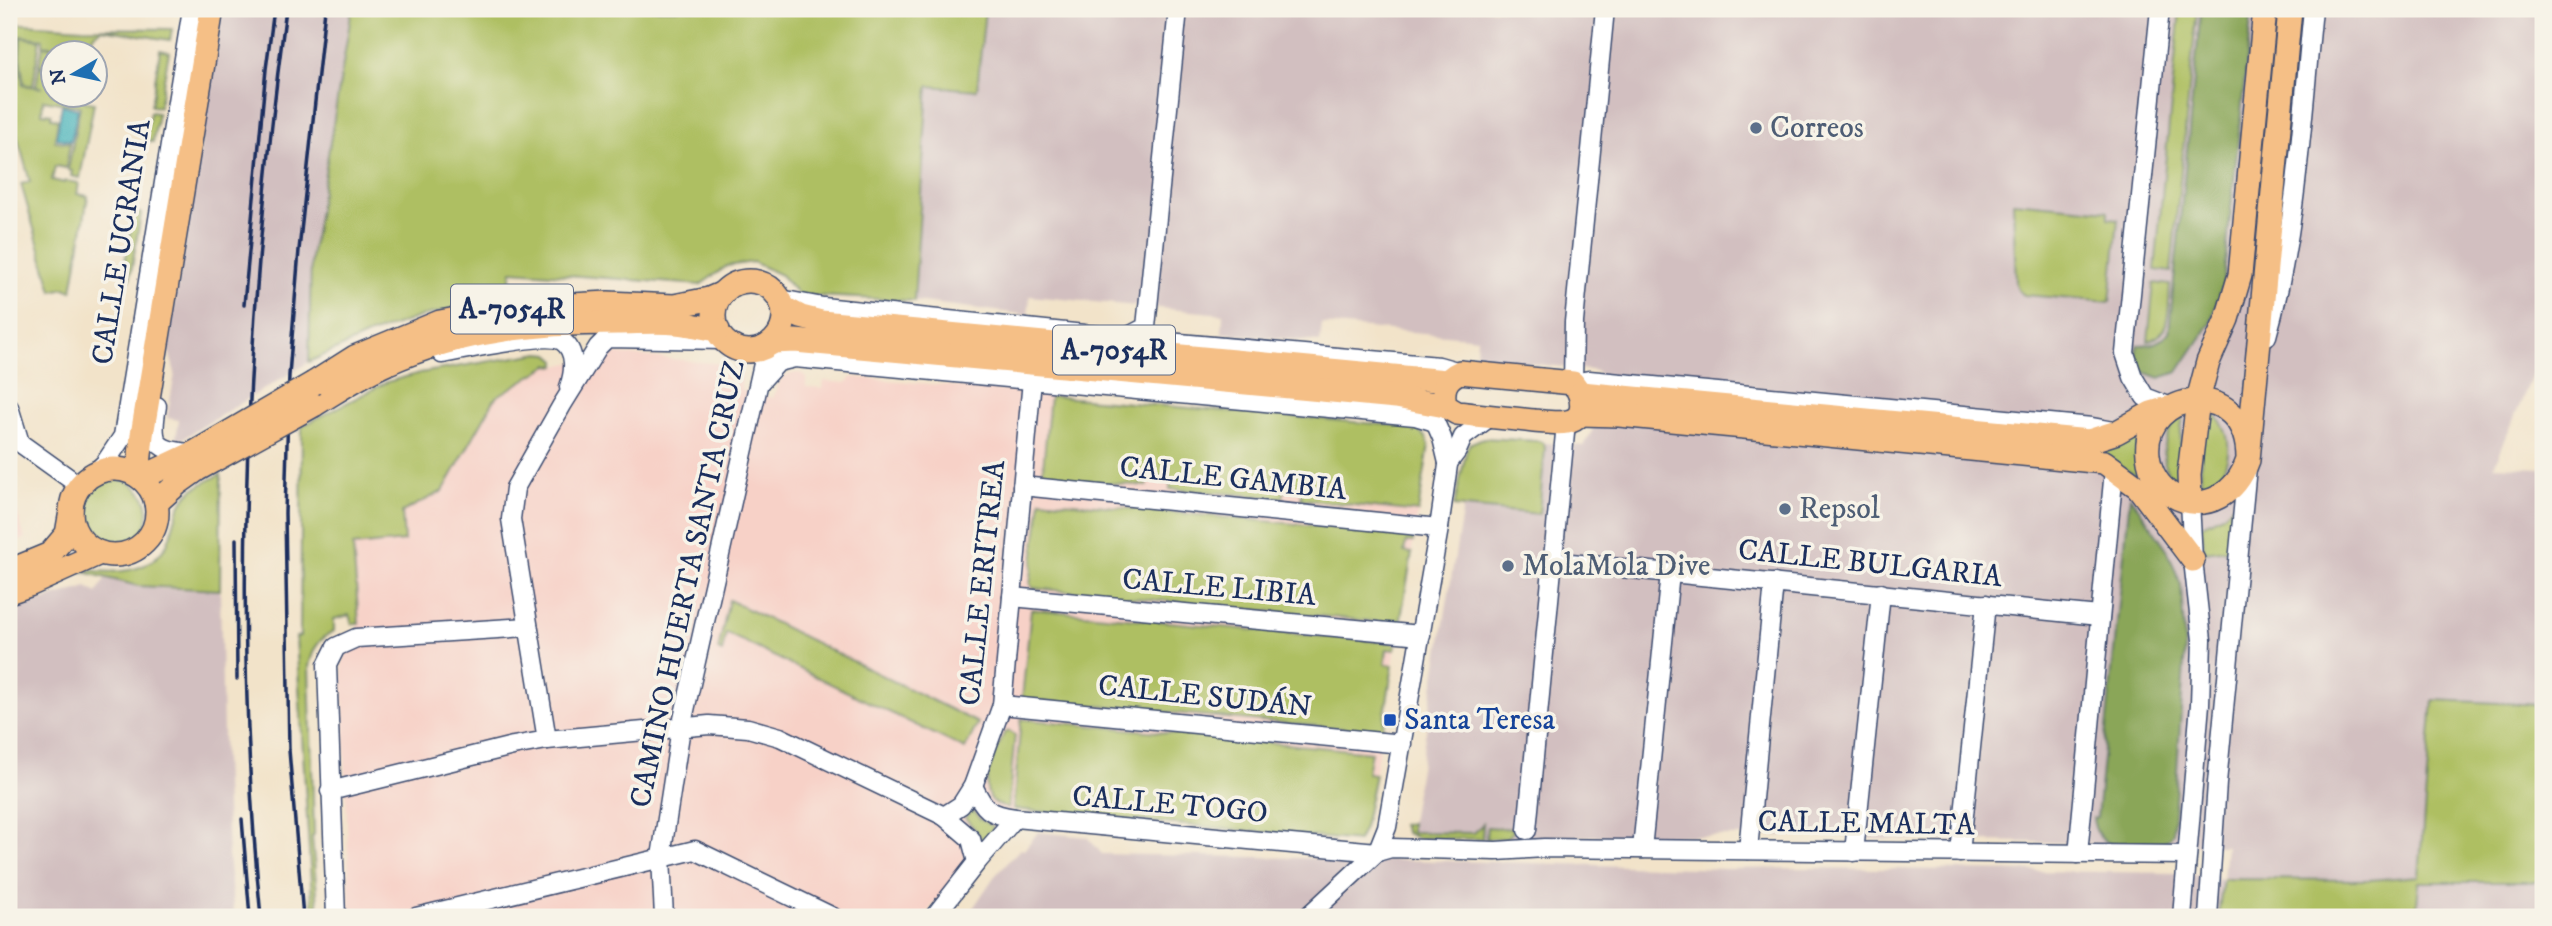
<svg xmlns="http://www.w3.org/2000/svg" width="2552" height="926" font-family="'IM FELL DW Pica',serif">
<style>
.built{fill:#f7d1c7}
.industrial{fill:#d2bfc0}
.green{fill:#aebf62;stroke:#647760;stroke-width:2}
.forest{fill:#8aa658;stroke:#526a5b;stroke-width:2}
.water{fill:#40b1b9;stroke:#2e708c;stroke-width:2}
.lines{fill:none;stroke-linecap:round;stroke-linejoin:round}
.minor-casing{stroke:#3b4a6e;stroke-width:21}
.major-casing{stroke:#3b4a6e;stroke-width:26}
.minor{stroke:#fff;stroke-width:18}
.major{stroke:#f5bf86;stroke-width:23}
.rail{stroke:#1b2f5e;stroke-width:3.5}
.major-bridge-casing{stroke:#3b4a6e;stroke-width:26;stroke-linecap:butt}
.major-bridge{stroke:#f5bf86;stroke-width:23}
.service-dot{fill:#5c6f8a;stroke:#f7f3e8;stroke-width:2.5}
.transit-dot{fill:#1a4fb4;stroke:#f7f3e8;stroke-width:2.5}
.labels{text-anchor:middle;dominant-baseline:central;stroke-width:7;stroke-linejoin:round;paint-order:stroke}
.shield{fill:#f7f3e8;stroke:#5d6a87;stroke-width:2}
.shield-label{font-size:28px;font-weight:bold;fill:#1b2f5e}
.service-label{font-size:30px;fill:#4e5e75;stroke:#f7f3e8;text-anchor:start}
.street-label{font-size:30px;fill:#1b2f5e;stroke:#f7f3e8}
.transit-label{font-size:30px;fill:#164399;stroke:#f7f3e8;text-anchor:start}
</style>
<rect width="100%" height="100%" fill="#f7f3e8"/>
<filter id="ink" filterUnits="userSpaceOnUse"><feTurbulence type="fractalNoise" baseFrequency=".0143" numOctaves="2"/><feDisplacementMap in="SourceGraphic" scale="14" xChannelSelector="R" yChannelSelector="G"/><feConvolveMatrix kernelMatrix="1 2 1 2 8 2 1 2 1" color-interpolation-filters="sRGB"/></filter>
<filter id="wash" filterUnits="userSpaceOnUse"><feTurbulence type="fractalNoise" baseFrequency=".00686" numOctaves="4" result="noise"/><feDisplacementMap in="SourceGraphic" scale="28" xChannelSelector="R" yChannelSelector="G"/><feGaussianBlur stdDeviation="1.57" result="paint"/><feColorMatrix in="noise" values="0 0 0 0 0 0 0 0 0 0 0 0 0 0 0 0 0 1.4 0 .05"/><feComposite in="paint" operator="in"/></filter>
<g filter="url(#wash)">
<rect width="100%" height="100%" fill="#f2e3c9"/>
<g class="built">
<polygon points="610,353 722,364 742,373 741,390 773,398 781,379 786,375 798,373 803,374 806,378 806,387 823,389 824,381 846,383 852,377 1412,427 1426,437 1429,445 1382,732 1364,828 1358,841 1013,809 923,917 350,917 342,664 359,624 353,546 402,512 443,491 496,397 549,365 557,366"/>
<polygon points="9,482 25,539 9,543"/>
</g>
<g class="industrial">
<polygon points="223,9 352,9 311,258 309,362 175,443 179,420 167,418 175,373 168,347"/>
<polygon points="985,9 2543,9 2543,350 2494,466 2543,468 2543,917 967,917 994,877 1020,849 1024,850 1038,832 1087,837 1102,854 1494,862 1725,869 1809,868 2181,873 2223,879 2226,846 1875,839 1839,836 1569,836 1482,839 1410,836 1402,825 1411,822 1463,507 1454,506 1471,443 1483,438 1584,446 1592,431 1598,371 1476,357 1477,338 1468,337 1322,324 1320,342 1222,333 1223,314 1030,296 1028,315 914,301 928,86 977,90"/>
<polygon points="105,579 164,589 220,590 223,733 228,855 234,917 9,917 9,610 87,587 97,593"/>
</g>
<g class="green">
<polygon points="352,9 985,9 977,90 928,86 914,301 799,295 781,275 753,262 727,266 700,285 512,271 508,299 425,315 368,335 309,362 311,258"/>
<polygon points="2180,9 2197,9 2171,272 2155,270"/>
<polygon points="9,23 83,28 172,29 170,40 102,29 93,35 89,52 43,45 43,39 19,36 19,57 23,85 43,88 36,86 39,67 52,69 52,94 84,95 83,101 94,103 80,178 71,176 72,171 68,170 80,106 43,100 42,113 51,114 51,118 58,119 55,141 70,143 66,168 55,166 52,180 65,183 66,181 79,183 77,194 88,196 72,291 65,288 52,291 21,184 30,182 9,106"/>
<polygon points="21,37 40,40 33,86 24,84 20,56"/>
<polygon points="43,46 78,52 52,52 52,67 39,65"/>
<polygon points="160,50 169,52 159,107 151,106"/>
<polygon points="150,112 158,113 153,142 145,140"/>
<polygon points="2013,202 2108,211 2108,218 2118,219 2110,302 2024,295 2018,290 2016,283"/>
<polygon points="134,212 141,213 130,279 122,278"/>
<path d="M 2154,283 L 2170,285 C 2168,305 2172,336 2148,341 Z"/>
<path d="M 540,353 L 549,354 L 556,360 L 556,366 L 549,365 L 496,397 L 443,491 L 402,512 L 404,541 L 353,546 L 359,624 L 352,624 L 349,615 L 334,619 L 334,631 C 318,639 313,649 309,666 L 314,834 L 312,837 L 319,917 L 313,917 L 296,637 L 300,636 L 302,426 L 387,382 L 420,373 Z"/>
<polygon points="1050,396 1412,427 1426,437 1429,445 1418,512 1301,499 1302,490 1285,489 1283,498 1170,489 1171,477 1148,475 1147,486 1042,478"/>
<path d="M 2185,407 L 2181,428 L 2178,489 C 2154,461 2164,433 2185,407 Z"/>
<path d="M 2207,407 C 2240,432 2232,474 2201,496 L 2201,448 Z"/>
<path d="M 2139,433 L 2138,462 L 2141,478 L 2096,453 L 2097,449 C 2114,449 2125,442 2139,433 Z"/>
<polygon points="1483,438 1539,441 1544,444 1545,449 1539,514 1454,506 1467,448 1471,443"/>
<path d="M 221,474 L 220,590 L 138,586 L 84,572 L 89,570 C 117,574 151,573 167,544 C 175,527 175,508 188,494 C 196,485 211,480 221,474 Z"/>
<circle cx="114" cy="513" r="34"/>
<polygon points="1041,500 1413,535 1413,542 1406,542 1404,552 1412,553 1400,624 1033,588 1030,584"/>
<polygon points="2235,503 2232,545 2227,549 2204,552 2202,525 2224,514"/>
<polygon points="729,600 978,723 965,749 730,635 726,633 722,652 718,650"/>
<polygon points="1031,609 1393,643 1396,645 1395,650 1387,649 1385,664 1393,665 1382,732 1022,699"/>
<polygon points="2433,700 2543,705 2543,882 2419,882 2416,917 2218,917 2223,879 2369,880 2419,876"/>
<polygon points="1021,719 1371,752 1367,773 1375,774 1364,828 1358,841 1013,809"/>
<path d="M 1009,731 L 1015,735 L 1008,808 C 968,800 995,757 1004,733 Z"/>
<polygon points="972,809 980,819 994,827 983,842 975,829 965,818"/>
<polygon points="1411,823 1411,832 1473,833 1483,824 1482,839 1417,838 1406,833 1402,825"/>
<polygon points="1487,827 1516,829 1506,838 1486,839"/>
</g>
<g class="forest">
<path d="M 2201,9 L 2252,9 L 2223,284 L 2210,324 L 2178,372 L 2160,378 L 2141,371 L 2137,354 L 2137,345 C 2151,345 2159,344 2169,332 Z"/>
<path d="M 2130,496 L 2167,549 L 2181,585 L 2185,648 L 2173,833 C 2171,836 2169,839 2166,841 C 2159,847 2119,847 2111,844 C 2099,841 2094,828 2093,818 L 2097,817 Z"/>
</g>
<polygon class="water" points="62,105 78,109 71,141 56,138"/>
</g>
<g filter="url(#ink)">
<g class="lines">
<defs>
<g id="minor">
<polyline points="1605,9 1574,322 1573,383 1589,380 2092,427 2114,431"/>
<polyline points="2160,9 2125,353 2133,377 2145,397 2171,407"/>
<polyline points="780,299 823,307 1123,338 1439,366 1460,372"/>
<path d="M 2267,336 C 2297,230 2302,118 2313,9"/>
<polyline points="1127,337 1146,327 1178,9"/>
<path d="M 442,354 C 463,350 547,332 562,341 C 577,351 574,373 569,387"/>
<polyline points="759,383 778,362 795,358 1415,416 1435,422 1442,438 1448,463"/>
<path d="M 157,406 C 150,445 156,451 194,453"/>
<polyline points="9,407 20,443 80,486"/>
<polyline points="1448,463 1457,451 1463,437 1490,417"/>
<polyline points="92,475 105,463 123,436 192,9"/>
<polyline points="1022,486 1439,528"/>
<polyline points="1551,561 2099,616"/>
<polyline points="1012,597 1421,635"/>
<polyline points="1002,705 1402,744"/>
<polyline points="547,740 511,519 515,488 562,405 598,347 607,338 724,340"/>
<path d="M 973,786 C 985,810 988,814 1015,818 L 1377,852 L 1391,848 L 1496,851 L 1544,848 L 2187,855"/>
<polyline points="330,791 513,746 547,740 709,725 748,728 780,737 944,816 971,839 977,862 934,917"/>
<polyline points="944,816 961,805 973,786 1002,705 1032,380"/>
<polyline points="1527,830 1566,423"/>
<polyline points="1642,849 1670,573"/>
<polyline points="1748,850 1774,583"/>
<polyline points="1854,852 1881,593"/>
<polyline points="1960,853 1986,604"/>
<polyline points="2078,854 2114,470"/>
<polyline points="977,862 1015,818"/>
<polyline points="336,917 327,665 336,647 356,638 528,627"/>
<polyline points="416,917 695,850 833,917"/>
<polyline points="664,917 661,857 681,728 767,346"/>
<polyline points="1307,917 1377,852 1387,827 1439,528 1450,451"/>
<polyline points="2182,917 2200,704 2202,640 2193,560 2190,501"/>
<polyline points="2208,917 2217,783 2247,467"/>
</g>
<g id="major">
<circle cx="749" cy="316" r="35"/>
<polyline points="784,308 801,317 821,322 1446,381"/>
<path d="M 773,342 L 795,341 L 1396,397 L 1445,406 L 1457,413 C 1483,416 1509,418 1534,421 C 1545,422 1557,424 1567,422 C 1588,419 1583,395 1573,383 L 1460,372 C 1444,379 1442,390 1445,406"/>
<polyline points="314,383 355,357 440,322 517,308 608,303 674,306 709,299 723,293"/>
<polyline points="1581,393 2089,441 2117,432 2151,413 2168,408"/>
<path d="M 314,405 C 339,390 362,374 388,363 C 461,330 539,323 617,323 C 636,323 657,321 676,323 C 690,324 704,328 718,330"/>
<polyline points="1580,414 1619,415 1734,426 2104,462 2138,487 2193,560"/>
<path d="M 2248,460 C 2249,375 2141,389 2148,455 C 2150,472 2158,486 2172,495 C 2206,515 2237,492 2248,460 L 2290,9"/>
<circle cx="114" cy="512" r="43"/>
<polyline points="138,476 142,435 212,9"/>
<polyline points="141,478 194,453"/>
<polyline points="2190,501 2189,474 2198,400 2208,362 2227,319 2240,275 2265,9"/>
<polyline points="156,503 177,484 198,469"/>
<polyline points="9,571 50,554 67,534 71,511"/>
<polyline points="9,592 29,585 100,553"/>
</g>
</defs>
<use href="#minor" class="minor-casing"/>
<use href="#major" class="major-casing"/>
<use href="#minor" class="minor"/>
<use href="#major" class="major"/>
<g class="rail">
<polyline points="244,305 266,69 274,9"/>
<polyline points="236,539 237,679"/>
<polyline points="242,819 250,917"/>
<path d="M 261,917 C 231,616 246,309 286,9"/>
<polyline points="303,917 289,750 285,513 289,375 299,250 325,9"/>
</g>
<defs>
<g id="major-bridge">
<polyline points="194,453 314,383"/>
<polyline points="198,469 314,405"/>
</g>
</defs>
<use href="#major-bridge" class="major-bridge-casing"/>
<use href="#major-bridge" class="major-bridge"/>
</g>
</g>
<g class="service-dot">
<circle cx="1756" cy="128" r="7"/>
<circle cx="1785" cy="509" r="7"/>
<circle cx="1508" cy="566" r="7"/>
</g>
<rect class="transit-dot" x="1383" y="713" width="14" height="14" rx="3.5"/>
<g class="labels">
<g class="shield">
<rect x="451" y="284.5" width="122" height="49" rx="5"/>
<rect x="1053" y="325.5" width="122" height="49" rx="5"/>
</g>
<g class="shield-label">
<text x="512" y="309">A-7054R</text>
<text x="1114" y="350">A-7054R</text>
</g>
<g class="service-label">
<text x="1770" y="128">Correos</text>
<text x="1799" y="509">Repsol</text>
<text x="1522" y="566">MolaMola Dive</text>
</g>
<g class="street-label">
<text transform="translate(122 242) rotate(-81)">CALLE UCRANIA</text>
<text transform="translate(1233 479) rotate(6)">CALLE GAMBIA</text>
<text transform="translate(1870 564) rotate(6)">CALLE BULGARIA</text>
<text transform="translate(983 583) rotate(-84)">CALLE ERITREA</text>
<text transform="translate(688 584) rotate(-78)">CAMINO HUERTA SANTA CRUZ</text>
<text transform="translate(1219 588) rotate(5)">CALLE LIBIA</text>
<text transform="translate(1205 697) rotate(6)">CALLE SUDÁN</text>
<text transform="translate(1170 805) rotate(5)">CALLE TOGO</text>
<text transform="translate(1866 824) rotate(1)">CALLE MALTA</text>
</g>
<g class="transit-label">
<text x="1404" y="720">Santa Teresa</text>
</g>
</g>
<rect width="2552" height="926" fill="none" stroke="#f7f3e8" stroke-width="35"/>
<g transform="translate(74 74) rotate(261)"><circle r="33" fill="#f7f3e8" stroke="#9fa5b1" stroke-width="2"/>
<path d="M0-5L12 26L0 18L-12 26Z" fill="#1f6fb2"/>
<text y="-10" font-size="19" font-weight="bold" text-anchor="middle" fill="#1b2f5e">N</text>
</g>
</svg>
